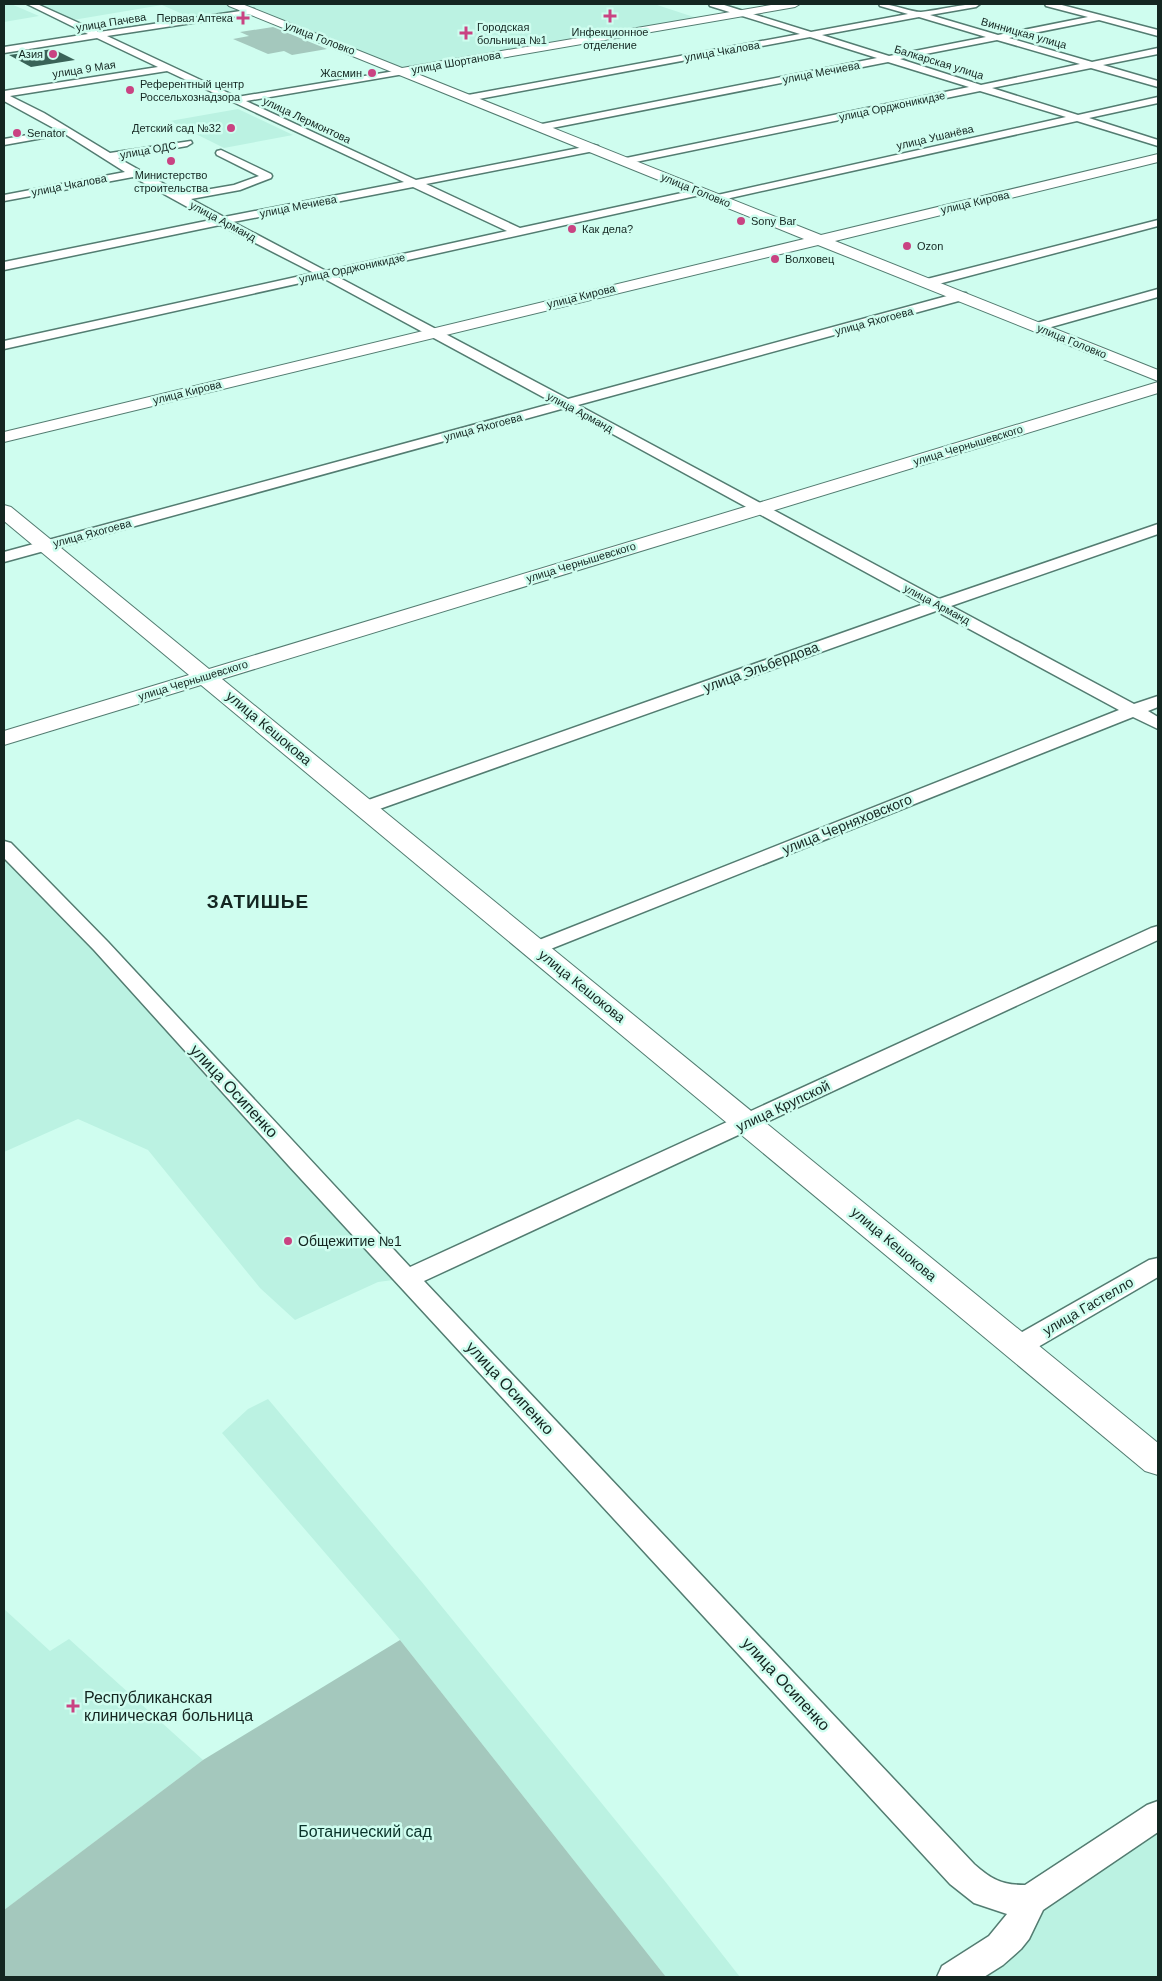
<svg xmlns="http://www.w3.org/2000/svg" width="1162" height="1981" font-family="Arial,sans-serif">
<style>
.built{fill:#bbf2e2}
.green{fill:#a4c8bd}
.building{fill:#3a6358}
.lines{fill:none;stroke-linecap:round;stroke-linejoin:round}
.street-casing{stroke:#537c71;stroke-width:3}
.secondary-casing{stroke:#537c71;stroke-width:2}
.street{fill:#fff;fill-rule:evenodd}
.secondary{fill:#fff;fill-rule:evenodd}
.poi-dot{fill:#c94382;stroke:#cffdef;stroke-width:2}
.labels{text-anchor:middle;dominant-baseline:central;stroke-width:5;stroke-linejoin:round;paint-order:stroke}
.far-poi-label{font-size:11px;fill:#142621;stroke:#cffdef;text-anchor:start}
.far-street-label{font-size:11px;fill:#142621;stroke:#cffdef}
.street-label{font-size:14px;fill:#142621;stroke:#cffdef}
.poi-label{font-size:14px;fill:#142621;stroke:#cffdef;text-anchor:start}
.near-street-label{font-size:16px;fill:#142621;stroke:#cffdef}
.near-poi-label{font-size:16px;fill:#142621;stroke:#cffdef;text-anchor:start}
.near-park-label{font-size:16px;fill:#083229;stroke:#cffdef}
.district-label{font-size:19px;font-weight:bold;letter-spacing:1px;fill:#142621;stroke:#cffdef}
</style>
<rect width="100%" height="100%" fill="#cffdef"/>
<g class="built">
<polygon points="4,4 11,4 39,16 4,22"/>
<polygon points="31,4 654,4 703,20 404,71 251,11 196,20 162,5 67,21"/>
<polygon points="238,109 293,135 224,148 170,121"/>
<polygon points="4,847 101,946 408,1278 378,1282 295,1320 260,1288 148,1150 78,1119 4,1152"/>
<polygon points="268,1399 421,1581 664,1880 740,1977 666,1977 400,1640 222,1433 248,1409"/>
<polygon points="4,1609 50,1651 69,1639 203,1760 4,1910"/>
<polygon points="1158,1815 1158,1977 954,1977 1007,1942 1030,1900"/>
</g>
<g class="green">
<polygon points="273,27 327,49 292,55 284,51 268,54 233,39 249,36 240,32"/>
<polygon points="400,1640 666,1977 4,1977 4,1910 203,1760"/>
</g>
<polygon class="building" points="53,49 75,60 31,67 9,55"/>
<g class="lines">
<defs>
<g id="street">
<path d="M 27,4 L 37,4 L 99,32 L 254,9 L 255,11 L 251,14 L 107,36 L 237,97 L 407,69 L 407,73 L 404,74 L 246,101 L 416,180 L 594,145 L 598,146 L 599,148 L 594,151 L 426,184 L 520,228 L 700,189 L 704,190 L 705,192 L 700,195 L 336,276 L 568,399 L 958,293 L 966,293 L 968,296 L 966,299 L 578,405 L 939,599 L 1158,524 L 1158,534 L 951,606 L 1134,704 L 1158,696 L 1158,707 L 1148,711 L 1158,717 L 1158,729 L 1133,717 L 543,952 L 536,954 L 529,952 L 526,948 L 529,944 L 1119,710 L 936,611 L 371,812 L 364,814 L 357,812 L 355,808 L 357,804 L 924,604 L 565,408 L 4,562 L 4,552 L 554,403 L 323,278 L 4,349 L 4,341 L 314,273 L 220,225 L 4,270 L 4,262 L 211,220 L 133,177 L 4,201 L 4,195 L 125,172 L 65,134 L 4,145 L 4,139 L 57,130 L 4,101 L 4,91 L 158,67 L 97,38 L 4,53 L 4,47 L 88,34 ZM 167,71 L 404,182 L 224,217 L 191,199 L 240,190 L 271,178 L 272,176 L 271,174 L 221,150 L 217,151 L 216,153 L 217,155 L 259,176 L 234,185 L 182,194 L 118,158 L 187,146 L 192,143 L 191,141 L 110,153 L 44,113 L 10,96 ZM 413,187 L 507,231 L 326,271 L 233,222 Z"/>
<path d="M 709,4 L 721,4 L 811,32 L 908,14 L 880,6 L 879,4 C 894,4 910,12 921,12 C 941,10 960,4 980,4 L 976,7 L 930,15 L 998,35 L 1088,17 L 1046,6 L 1045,4 L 1058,4 L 1158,30 L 1158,36 L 1099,20 L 1009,38 L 1092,62 L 1158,48 L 1158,54 L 1103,65 L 1158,81 L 1158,87 L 1091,68 L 992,88 L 1078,115 L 1158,97 L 1158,103 L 1089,118 L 1158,140 L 1158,146 L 1077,121 L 717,201 L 713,200 L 711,198 L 713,196 L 1066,117 L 980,91 L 626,164 L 621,161 L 626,158 L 969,87 L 888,62 L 542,130 L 537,127 L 542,124 L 877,58 L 810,37 L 468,101 L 463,98 L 468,95 L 800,34 L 710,6 ZM 919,17 L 986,37 L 889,56 L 822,35 ZM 997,40 L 1080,64 L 981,85 L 900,59 Z"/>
<polygon points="1158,220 1158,226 927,287 921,283 923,280"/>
<polygon points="1158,289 1158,297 1037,331 1031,327 1033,324"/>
<path d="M 4,841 L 11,843 L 108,942 L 410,1267 L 1151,928 L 1158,926 L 1158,940 L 424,1281 L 974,1864 C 991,1879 1001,1885 1025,1885 L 1147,1805 L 1158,1801 L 1158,1832 L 1043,1910 L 1029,1939 L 1021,1949 L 1003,1965 L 984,1977 L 937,1977 L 942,1966 L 989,1936 L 1007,1914 L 974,1903 L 950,1884 L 289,1166 L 94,950 L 4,858 Z"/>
<polygon points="1158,1258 1158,1277 1026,1354 1017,1356 1008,1354 1004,1347 1008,1340 1149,1260"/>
</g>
<g id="secondary">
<polygon points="227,4 242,4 402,68 777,4 800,4 795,7 415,73 821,235 1158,154 1158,162 835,241 1158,370 1158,381 818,245 4,442 4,432 804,239 229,6"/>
<polygon points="1158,382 1158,393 222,679 1158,1443 1158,1475 1145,1471 201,685 4,745 4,731 189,675 4,521 4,505 11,507 209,669"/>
</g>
</defs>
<use href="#street" class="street-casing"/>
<use href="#secondary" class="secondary-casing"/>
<use href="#street" class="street"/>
<use href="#secondary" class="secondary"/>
</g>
<g class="poi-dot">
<path d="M607.5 8.5h5v5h5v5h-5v5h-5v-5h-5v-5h5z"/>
<path d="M240.5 10.5h5v5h5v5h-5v5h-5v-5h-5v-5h5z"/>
<path d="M463.5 25.5h5v5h5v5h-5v5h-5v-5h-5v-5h5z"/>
<circle cx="53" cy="54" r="5"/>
<circle cx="372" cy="73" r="5"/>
<circle cx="130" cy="90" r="5"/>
<circle cx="231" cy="128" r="5"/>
<circle cx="17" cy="133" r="5"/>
<circle cx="171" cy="161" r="5"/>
<circle cx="741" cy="221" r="5"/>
<circle cx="572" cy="229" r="5"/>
<circle cx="907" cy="246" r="5"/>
<circle cx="775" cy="259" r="5"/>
<circle cx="288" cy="1241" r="5"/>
<path d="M70.5 1698.5h5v5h5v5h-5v5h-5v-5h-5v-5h5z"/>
</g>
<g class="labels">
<g class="far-poi-label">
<text x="233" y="18" text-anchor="end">Первая Аптека</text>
<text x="477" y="27">Городская<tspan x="477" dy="13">больница №1</tspan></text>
<text x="610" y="32" text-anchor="middle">Инфекционное<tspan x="610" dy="13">отделение</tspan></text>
<text x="43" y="54" text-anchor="end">Азия</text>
<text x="362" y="73" text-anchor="end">Жасмин</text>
<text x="140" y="84">Референтный центр<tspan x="140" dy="13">Россельхознадзора</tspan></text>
<text x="221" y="128" text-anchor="end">Детский сад №32</text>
<text x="27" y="133">Senator</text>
<text x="171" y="175" text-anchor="middle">Министерство<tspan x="171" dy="13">строительства</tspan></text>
<text x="751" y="221">Sony Bar</text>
<text x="582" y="229">Как дела?</text>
<text x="917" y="246">Ozon</text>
<text x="785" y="259">Волховец</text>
</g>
<g class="far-street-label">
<text transform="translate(111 22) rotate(-9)">улица Пачева</text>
<text transform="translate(1024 33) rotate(16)">Винницкая улица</text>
<text transform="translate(320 38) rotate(21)">улица Головко</text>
<text transform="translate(722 51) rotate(-10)">улица Чкалова</text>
<text transform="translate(456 62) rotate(-10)">улица Шортанова</text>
<text transform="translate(939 62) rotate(17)">Балкарская улица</text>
<text transform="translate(84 69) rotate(-9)">улица 9 Мая</text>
<text transform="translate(821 72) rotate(-11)">улица Мечиева</text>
<text transform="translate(892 106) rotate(-12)">улица Орджоникидзе</text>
<text transform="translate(307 120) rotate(25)">улица Лермонтова</text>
<text transform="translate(935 137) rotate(-13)">улица Ушанёва</text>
<text transform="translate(148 150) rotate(-10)">улица ОДС</text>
<text transform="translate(69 185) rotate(-11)">улица Чкалова</text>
<text transform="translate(696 190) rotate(22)">улица Головко</text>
<text transform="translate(975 202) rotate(-13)">улица Кирова</text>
<text transform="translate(298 206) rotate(-11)">улица Мечиева</text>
<text transform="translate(223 221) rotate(28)">улица Арманд</text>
<text transform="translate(352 268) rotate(-12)">улица Орджоникидзе</text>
<text transform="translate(581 296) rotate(-14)">улица Кирова</text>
<text transform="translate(874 321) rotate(-15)">улица Яхогоева</text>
<text transform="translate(1072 341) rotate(22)">улица Головко</text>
<text transform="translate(187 392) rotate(-14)">улица Кирова</text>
<text transform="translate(580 412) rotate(28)">улица Арманд</text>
<text transform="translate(483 427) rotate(-15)">улица Яхогоева</text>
<text transform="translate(968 445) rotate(-17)">улица Чернышевского</text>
<text transform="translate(92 533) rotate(-15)">улица Яхогоева</text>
<text transform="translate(581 562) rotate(-17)">улица Чернышевского</text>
<text transform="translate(937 604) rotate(28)">улица Арманд</text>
<text transform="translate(193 680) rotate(-17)">улица Чернышевского</text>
</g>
<g class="street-label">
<text transform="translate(761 667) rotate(-20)">улица Эльбердова</text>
<text transform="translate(269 728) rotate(40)">улица Кешокова</text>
<text transform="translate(847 824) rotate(-22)">улица Черняховского</text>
<text transform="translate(582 986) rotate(39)">улица Кешокова</text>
<text transform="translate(783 1106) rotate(-25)">улица Крупской</text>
<text transform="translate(894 1244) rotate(40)">улица Кешокова</text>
<text transform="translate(1088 1306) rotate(-30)">улица Гастелло</text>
</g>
<g class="poi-label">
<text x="298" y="1241">Общежитие №1</text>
</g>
<g class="near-street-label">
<text transform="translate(234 1091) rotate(47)">улица Осипенко</text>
<text transform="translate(510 1388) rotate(47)">улица Осипенко</text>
<text transform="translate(786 1684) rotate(47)">улица Осипенко</text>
</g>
<g class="near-poi-label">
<text x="84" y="1697">Республиканская<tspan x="84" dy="18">клиническая больница</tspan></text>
</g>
<g class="near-park-label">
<text x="365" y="1831">Ботанический сад</text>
</g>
<g class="district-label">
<text x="258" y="901">ЗАТИШЬЕ</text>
</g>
</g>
<rect width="1162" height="1981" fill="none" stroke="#142621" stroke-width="10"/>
</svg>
